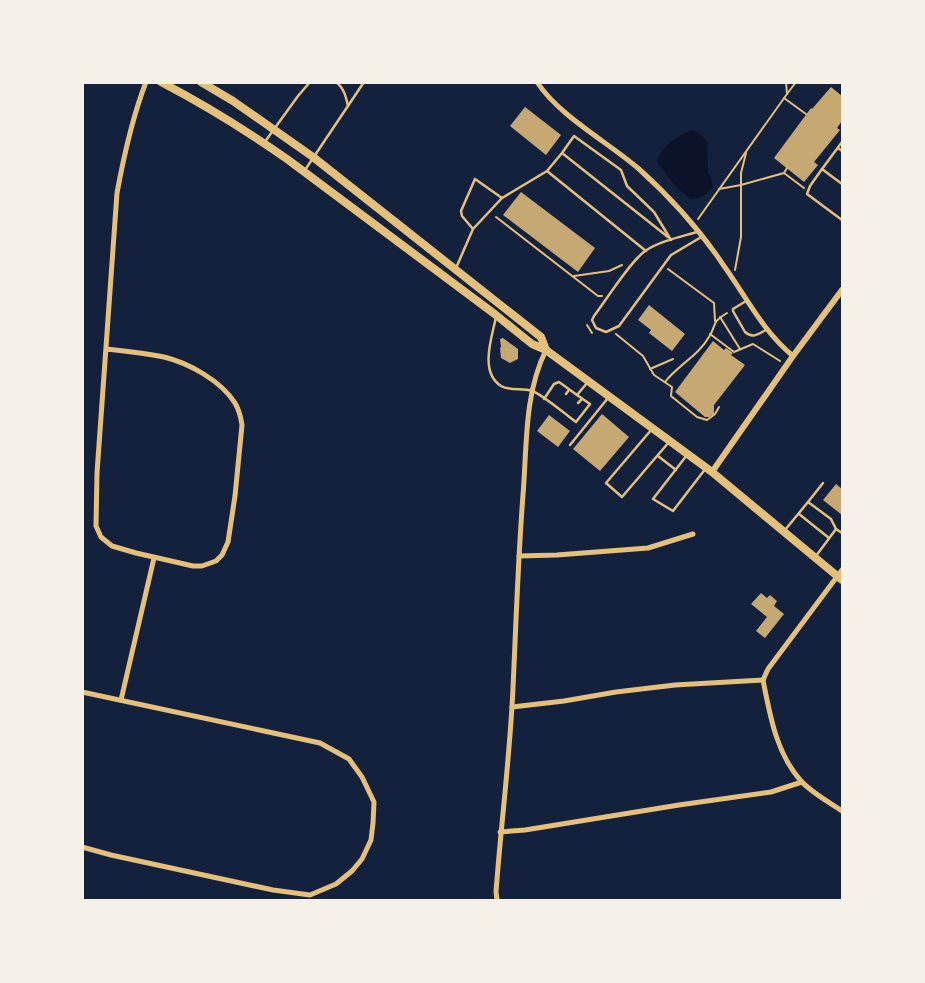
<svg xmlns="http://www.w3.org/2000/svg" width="925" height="983" font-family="Arial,sans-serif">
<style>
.water{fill:#0b132b}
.building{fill:#c6a872}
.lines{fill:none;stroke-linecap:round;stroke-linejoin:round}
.path{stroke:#e5c07b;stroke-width:2}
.service{stroke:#e5c07b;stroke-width:2.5}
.minor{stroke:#e5c07b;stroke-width:5}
.tertiary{stroke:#e5c07b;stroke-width:6}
.primary{stroke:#e5c07b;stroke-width:8}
</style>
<rect width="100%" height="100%" fill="#14213d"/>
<path class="water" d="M 691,130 L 698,132 L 707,141 L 708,173 L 711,177 L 713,187 C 706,195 701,199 690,199 L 676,187 L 657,162 C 661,146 676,137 691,130 Z"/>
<g class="building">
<polygon points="831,87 842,96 842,121 837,128 840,130 814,162 818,165 804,182 774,158 811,108 812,109"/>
<polygon points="525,107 561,135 546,155 510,126"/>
<polygon points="521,192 595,248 578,272 503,215"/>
<polygon points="649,305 685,334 672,351 649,333 651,330 638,320"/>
<polygon points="503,338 518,349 518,359 510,363 501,358 500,348 501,347 500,339"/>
<polygon points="713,341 724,350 726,348 733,353 731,355 745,365 714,405 714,414 709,417 705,417 675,392"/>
<polygon points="602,414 629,437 600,471 573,449"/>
<polygon points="549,415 570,431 558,447 537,431"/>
<polygon points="836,484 842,489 842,515 823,500"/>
<polygon points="761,593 767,598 770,595 777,601 774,606 784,614 765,638 756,631 767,617 751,604"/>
</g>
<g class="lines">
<g class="path">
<polyline points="787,94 796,82"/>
<polyline points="784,98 806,114"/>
<polyline points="784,173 804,188"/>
<polyline points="719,189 741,185 784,173 787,168"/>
<polyline points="496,217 598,296 602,296"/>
<polyline points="698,219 787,94 786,82"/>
<polyline points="668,269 714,303 715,321"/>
<polyline points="735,270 741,237 741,173 746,153"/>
<polyline points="574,276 609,271 622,265"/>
<polyline points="720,317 740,349"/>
<polyline points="587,325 592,333"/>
<polyline points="616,334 643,356 654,375 672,387 671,396 697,417 707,420 715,414 719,407"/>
<polyline points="710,334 734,352 753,344 780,361"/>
<polyline points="650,369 673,359"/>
<path d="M 665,382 C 678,365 698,356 709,337 C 718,322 710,324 727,313"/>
</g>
<g class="service">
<path d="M 336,82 C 344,88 346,97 348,106"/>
<polyline points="264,143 298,96 310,82"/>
<polyline points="838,148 842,151"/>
<polyline points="562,153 574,136 621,170 627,186 654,212 671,240"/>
<polyline points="822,169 842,142"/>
<polyline points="305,170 364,82"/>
<polyline points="547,171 562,153 668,237"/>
<polyline points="842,184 822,169 810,186 807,194 842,220"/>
<polyline points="502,198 547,171 646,251"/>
<path d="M 697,232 C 680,237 660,241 645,251 C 629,263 607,299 594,316 L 592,320 L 596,328 L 606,332 L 619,326 L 671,255 L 703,236"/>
<polyline points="456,268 473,229 502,198 475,179 461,211 462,216 473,229"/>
<path d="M 746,301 L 733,309 L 733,311 L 745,332 C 753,339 758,334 766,330"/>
<path d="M 496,317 C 492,337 479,372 501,386 C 510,391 522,388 532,391 C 542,394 566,415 576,422 L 590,404 L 577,395 L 587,383"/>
<polyline points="566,394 569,390"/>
<polyline points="544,399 554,384 559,382 577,395"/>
<polyline points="578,403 582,399"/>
<polyline points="652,429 606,483 622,497 669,442"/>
<polyline points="570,445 608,398"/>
<polyline points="687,455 653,499 673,511 706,468"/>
<polyline points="658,456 676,470"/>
<polyline points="808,502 823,483"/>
<polyline points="799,514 829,538"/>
<polyline points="785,530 808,502 831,519 836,529 842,533"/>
<polyline points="816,556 836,529"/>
</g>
<g class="minor">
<path d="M 537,82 C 559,116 608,142 639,169 C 670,197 700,230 724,266 C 747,298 762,330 793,356"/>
<path d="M 106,349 C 126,351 145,353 164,357 C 189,363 221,381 235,403 C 239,410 241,418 242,425 L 235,496 L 228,542 L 222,555 L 216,561 L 202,566 L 193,566 L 136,553 L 112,546 L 101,537 L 96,526 L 97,473 L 117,193 C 124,155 132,118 146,82"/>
<polyline points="519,556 557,555 648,548 693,534"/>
<path d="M 763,680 C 770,715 776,753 801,781 C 812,793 829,802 842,811"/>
<polyline points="763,680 768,669 842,570"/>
<polyline points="82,692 320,743 349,759 362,777 374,802 373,823 371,840 362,859 352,871 336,884 310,895 273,890 111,855 82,847"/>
<polyline points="121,700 154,558"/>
<polyline points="512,707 564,701 616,692 675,685 763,680"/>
<polyline points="500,832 525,830 679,805 771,792 802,782"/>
<path d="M 497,900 L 496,892 C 501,824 510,756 513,688 C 516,624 518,559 523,495 C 527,446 524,394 546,350"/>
</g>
<polyline class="tertiary" points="712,472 793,356 842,290"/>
<g class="primary">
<path d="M 161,82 C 205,105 247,131 287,159 L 496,315 L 532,344 L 546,350 L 712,472 L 842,580"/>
<polyline points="201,82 233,101 313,157 541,337 546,350"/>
</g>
</g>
<rect width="925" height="983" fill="none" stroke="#f6f1e7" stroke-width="168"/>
</svg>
